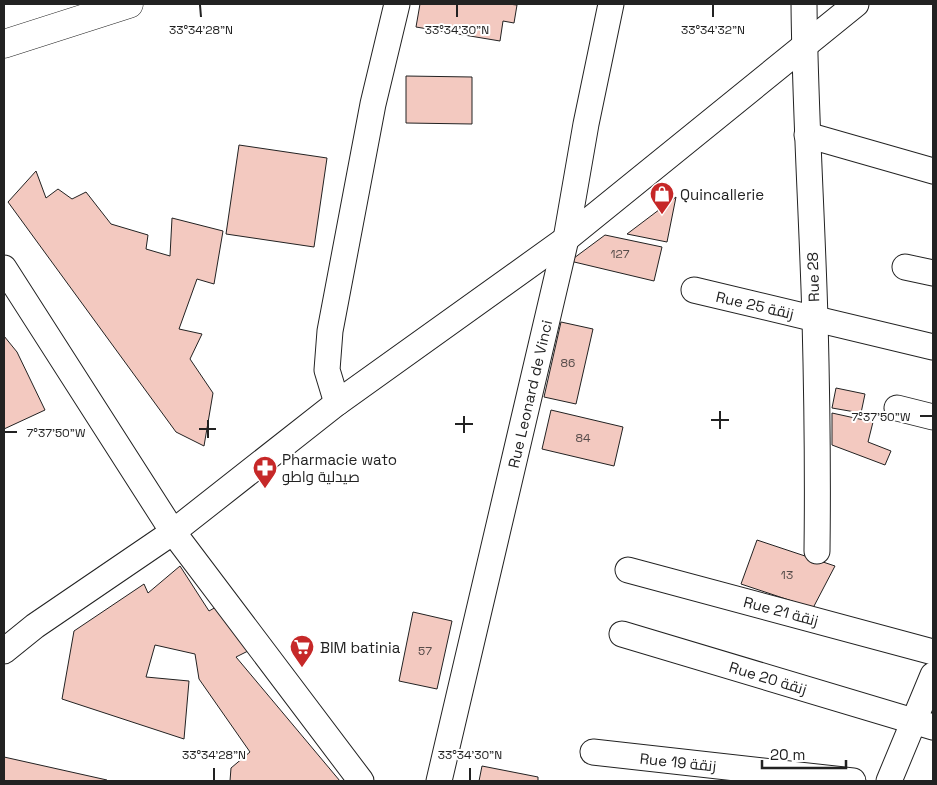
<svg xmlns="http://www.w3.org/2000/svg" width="937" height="785" font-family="'Space Grotesk',Cairo,sans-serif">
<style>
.building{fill:#f3c9c0;stroke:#222}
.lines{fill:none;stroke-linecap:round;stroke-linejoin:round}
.street-casing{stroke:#222;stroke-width:27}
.secondary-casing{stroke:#222;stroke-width:29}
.street{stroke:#fff;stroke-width:25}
.secondary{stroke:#fff;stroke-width:28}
.ticks{fill:none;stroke:#222;stroke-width:2}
.labels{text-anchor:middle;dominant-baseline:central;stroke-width:4;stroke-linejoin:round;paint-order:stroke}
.number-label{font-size:12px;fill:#564c4a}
.poi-label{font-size:15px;fill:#222;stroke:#fff;text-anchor:start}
.street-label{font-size:15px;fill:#222;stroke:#fff}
.ticks-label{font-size:12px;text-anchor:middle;fill:#222;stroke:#fff;stroke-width:4;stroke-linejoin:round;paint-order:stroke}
</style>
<rect width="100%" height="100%" fill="#fff"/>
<g class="building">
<polygon points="420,4 508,4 517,5 514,23 503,21 500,41 416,27"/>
<polygon points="406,76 472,77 472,124 406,123"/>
<polygon points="239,145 327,158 314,247 226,234"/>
<polygon points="36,171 46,198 58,189 72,199 86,192 111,224 148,235 146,249 170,256 172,218 223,231 214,284 197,279 179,329 202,334 190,359 213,393 204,446 176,432 8,202"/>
<polygon points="676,197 667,242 627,234"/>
<polygon points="605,235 662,247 654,281 570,261"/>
<polygon points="561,322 593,329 576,404 544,397"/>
<polygon points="4,336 17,352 45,410 4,429"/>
<polygon points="836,388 865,394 861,413 832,408"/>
<polygon points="551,410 623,427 614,466 542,449"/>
<polygon points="832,413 873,422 868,442 891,451 885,465 832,445"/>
<polygon points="757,540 835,566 813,608 741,584"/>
<polygon points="180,566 209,611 223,603 250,650 236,657 340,781 230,781 231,768 250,752 199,679 195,654 155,645 146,677 189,681 184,739 62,699 74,631 144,584 148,593"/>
<polygon points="413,612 452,621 437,689 399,681"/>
<polygon points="4,757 107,780 107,781 4,781"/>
<polygon points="482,766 538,777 538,781 479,781"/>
</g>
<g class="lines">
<defs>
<g id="street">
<path d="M 804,4 C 805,109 812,214 815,319 C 817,396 818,474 817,551"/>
<polyline points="807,135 933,171"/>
<polyline points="905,267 933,273"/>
<polyline points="4,268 173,532 361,781"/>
<polyline points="694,290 933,347"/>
<polyline points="337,403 327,370 330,331 373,104 397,4"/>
<polyline points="897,408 933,417"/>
<polyline points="628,570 933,652"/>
<polyline points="622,634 933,727"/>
<polyline points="4,651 35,626 173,532 337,403 566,239 856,4"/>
<polyline points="593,752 853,781"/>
<polyline points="439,781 566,239 586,124 611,4"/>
<polyline points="889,781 933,675"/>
</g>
<polyline id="secondary" points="4,44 129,4"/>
</defs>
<use href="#street" class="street-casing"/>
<use href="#secondary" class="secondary-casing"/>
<use href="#street" class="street"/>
<use href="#secondary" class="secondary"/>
</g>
<path class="ticks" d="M 200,5 L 201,17M 457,5 L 457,17M 713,5 L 713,17M 720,411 L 720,429M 464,416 L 464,433M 920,416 L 932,416M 208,420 L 208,438M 711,420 L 729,420M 455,424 L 473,424M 199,429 L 216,429M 5,432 L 17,432M 214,768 L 214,780M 470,768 L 470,780"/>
<defs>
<symbol id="shop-pin" viewBox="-11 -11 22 30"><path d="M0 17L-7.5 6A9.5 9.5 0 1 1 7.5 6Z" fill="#c62828" stroke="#fff"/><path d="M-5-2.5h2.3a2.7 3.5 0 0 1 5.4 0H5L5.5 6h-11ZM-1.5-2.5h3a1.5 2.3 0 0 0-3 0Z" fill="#fff"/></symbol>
<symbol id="pharmacy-pin" viewBox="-11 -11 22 30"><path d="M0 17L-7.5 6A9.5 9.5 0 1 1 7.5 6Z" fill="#c62828" stroke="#fff"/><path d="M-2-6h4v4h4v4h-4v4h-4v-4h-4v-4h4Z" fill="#fff"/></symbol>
<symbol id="supermarket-pin" viewBox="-11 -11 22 30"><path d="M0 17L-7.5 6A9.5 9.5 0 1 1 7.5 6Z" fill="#c62828" stroke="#fff"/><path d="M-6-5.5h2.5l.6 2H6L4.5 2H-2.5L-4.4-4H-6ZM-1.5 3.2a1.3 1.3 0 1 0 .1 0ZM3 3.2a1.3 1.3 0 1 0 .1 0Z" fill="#fff"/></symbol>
</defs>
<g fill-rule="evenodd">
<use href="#shop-pin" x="648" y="180" width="28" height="38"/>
<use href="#pharmacy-pin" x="251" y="454" width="28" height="38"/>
<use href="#supermarket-pin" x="288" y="633" width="28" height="38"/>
</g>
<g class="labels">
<g class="number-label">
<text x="620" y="254">127</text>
<text x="568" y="363">86</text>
<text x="583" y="438">84</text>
<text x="787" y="575">13</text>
<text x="425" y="651">57</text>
</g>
<g class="poi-label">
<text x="680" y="194">Quincallerie</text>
<text x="282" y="459">Pharmacie wato<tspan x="282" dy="17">صيدلية واطو</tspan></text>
<text x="320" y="647">BIM batinia</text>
</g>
<g class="street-label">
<text transform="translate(813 277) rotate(-92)">Rue 28</text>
<text transform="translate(755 305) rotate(13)">Rue 25 زنقة</text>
<text transform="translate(530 394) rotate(-77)">Rue Leonard de Vinci</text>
<text transform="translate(781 611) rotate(15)">Rue 21 زنقة</text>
<text transform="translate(768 678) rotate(17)">Rue 20 زنقة</text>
<text transform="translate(678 762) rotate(6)">Rue 19 زنقة</text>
</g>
</g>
<g class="ticks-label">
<text x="201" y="34">33°34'28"N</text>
<text x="457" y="34">33°34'30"N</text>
<text x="713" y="34">33°34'32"N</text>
<text x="881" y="421">7°37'50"W</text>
<text x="56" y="437">7°37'50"W</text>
<text x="214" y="759">33°34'28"N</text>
<text x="470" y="759">33°34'30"N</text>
</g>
<rect width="937" height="785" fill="none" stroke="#222222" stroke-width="10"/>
<path d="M762 760v8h84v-8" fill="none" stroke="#222222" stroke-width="2.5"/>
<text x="770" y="760" font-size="15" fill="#222222" stroke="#ffffff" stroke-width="4" paint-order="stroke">20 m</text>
</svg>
